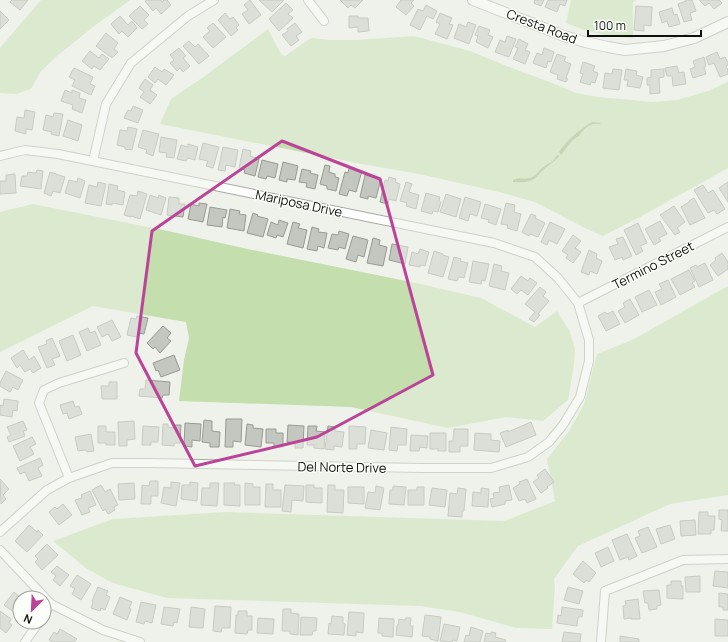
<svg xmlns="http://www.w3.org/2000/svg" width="728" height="642" font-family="Manrope,sans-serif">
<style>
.green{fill:#c4deae}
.water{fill:#93b276}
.building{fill:#c3c7c0;stroke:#979b94}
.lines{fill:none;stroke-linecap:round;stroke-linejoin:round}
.minor-casing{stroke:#a7aba4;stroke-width:10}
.tertiary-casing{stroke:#a7aba4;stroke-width:12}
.minor{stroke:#fff;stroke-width:8}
.tertiary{stroke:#fff;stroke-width:10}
.marked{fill:none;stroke:#bb4398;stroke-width:3;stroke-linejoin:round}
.labels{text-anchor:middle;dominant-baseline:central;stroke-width:3;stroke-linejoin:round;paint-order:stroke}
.street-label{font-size:13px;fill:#0f110e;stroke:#fcfff9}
</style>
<rect width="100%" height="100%" fill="#eef2ea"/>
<g class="green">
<polygon points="41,0 130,0 93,27 57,56 41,71 31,89 16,94 0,93 0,48"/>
<path d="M 571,0 L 638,0 L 634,1 L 633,2 L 633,38 C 609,37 587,32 566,23 Z"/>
<polygon points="268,29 281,54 285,56 311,38 331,40 355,40 414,36 470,51 522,72 550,82 576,93 598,97 652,102 677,100 708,91 728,82 728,168 640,217 603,236 587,229 535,202 499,192 419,174 362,164 160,124 171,99 202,78"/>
<polygon points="33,204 168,231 243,248 416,283 481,298 535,327 557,311 569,330 575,349 574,365 568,400 543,421 506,417 448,428 351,407 179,401 184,360 189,338 186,322 93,306 0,352 0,212"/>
<polygon points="728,286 728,495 670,504 578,546 554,579 555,586 552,629 516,628 460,612 420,606 167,598 113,583 87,569 53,541 113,519 226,512 504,521 555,501 547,459 569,431 584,404 597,354 632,340"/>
</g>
<g class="water">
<path d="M 592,122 L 601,123 L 600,124 C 590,122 583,129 579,136 C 570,140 567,148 561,155 L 559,152 C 567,140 580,129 592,122 Z"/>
<path d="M 557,155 L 558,155 L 559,157 C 554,162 547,166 542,171 C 538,175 535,180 529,181 C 524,183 518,182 513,182 L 513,180 C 518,177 524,180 529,178 C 536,177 538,172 542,168 C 548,163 552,164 557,155 Z"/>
</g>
<g class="building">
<polygon points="12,0 28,0 20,10 10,2"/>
<polygon points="147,0 161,0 162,2 164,0 167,0 171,5 161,14 156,8 153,11 145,1"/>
<polygon points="250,0 261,15 249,24 242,14 248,10 244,5"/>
<polygon points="259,0 284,0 272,12"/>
<polygon points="340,0 363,0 355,8 351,5 348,8"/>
<polygon points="401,0 414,0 411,3 414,6 406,15 396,7"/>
<polygon points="535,0 544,0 541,6 534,3"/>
<polygon points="548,0 567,0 565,6 560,4 557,12 545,7"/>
<polygon points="686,0 692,0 696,11 690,13 692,20 684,22 678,4 686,1"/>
<polygon points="700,0 719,0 722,3 714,9 709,3 705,6 700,1"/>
<polygon points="286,3 293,10 288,14 293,18 279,31 269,19"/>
<polygon points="426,5 437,11 433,19 427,16 420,30 410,25 418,9 423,11"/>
<polygon points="140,6 149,15 144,20 148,24 142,29 129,16"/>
<polygon points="636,6 652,7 651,26 644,25 644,31 634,30"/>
<polygon points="672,8 674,15 677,14 680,24 669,27 667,21 662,23 659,12"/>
<polygon points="0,11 9,20 0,29"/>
<polygon points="225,13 230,19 233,17 239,25 236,28 238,30 231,36 218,20"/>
<polygon points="440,13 452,18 449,24 453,25 447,39 435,34 440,24 436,22"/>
<polygon points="120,16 128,25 132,21 137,28 128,37 122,31 119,34 111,24"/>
<polygon points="349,16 358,16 358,18 368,18 369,31 358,32 358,27 349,28"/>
<polygon points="468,22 476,25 469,44 454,38 459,24 466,27"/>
<polygon points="213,23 226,37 213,48 203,37 210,31 207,28"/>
<polygon points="295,23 302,32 296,36 299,40 291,46 282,35 288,31 287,29"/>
<polygon points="479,26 490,30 488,35 493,37 488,48 476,42 478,36 475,35"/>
<polygon points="106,33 118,43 114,49 118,52 112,58 96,46"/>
<polygon points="507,36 516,39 509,57 495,52 500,40 505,42"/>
<polygon points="519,39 528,44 525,50 530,52 525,64 513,59 518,48 515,47"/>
<polygon points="189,41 195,47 198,44 209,56 199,64 183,46"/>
<polygon points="179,48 186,56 183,58 190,66 183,72 180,68 177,71 170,63 174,60 170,55"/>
<polygon points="544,48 554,52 551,62 548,61 546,68 533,63 537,53 542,55"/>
<polygon points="90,51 99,58 102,54 109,59 100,70 94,66 92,69 82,61"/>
<polygon points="717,52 720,59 725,57 728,63 728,65 726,66 728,70 728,74 720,77 714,63 709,65 706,57"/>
<polygon points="557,54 566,57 564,61 571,64 566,78 568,79 566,82 557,79 558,75 550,72"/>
<polygon points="704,57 706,66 704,67 706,74 693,78 690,69 695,67 693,61"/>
<polygon points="583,62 595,66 593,71 598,73 595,83 591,82 590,85 580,82 583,74 580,73"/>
<polygon points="677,66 679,73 684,72 686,84 673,86 672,76 667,76 665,68"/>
<polygon points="155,67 162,72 164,69 174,75 166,85 158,79 155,83 148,77"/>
<polygon points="74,68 93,77 90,84 95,86 91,95 72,86 75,80 69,77"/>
<polygon points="613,69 622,70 619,90 603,88 605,73 612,74"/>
<polygon points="626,69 637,71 636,75 643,77 640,88 627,86 628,80 624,80"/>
<polygon points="664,69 664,77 659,78 660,93 650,94 650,85 647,85 647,78 651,77 651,70"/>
<polygon points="145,79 153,85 150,90 157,95 150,104 140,97 144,92 139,88"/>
<polygon points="65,90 72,93 72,90 80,93 79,98 86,100 82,113 72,109 73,105 61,101"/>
<polygon points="133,106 143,110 138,123 124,118 128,110 131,111"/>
<polygon points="25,110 35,112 32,130 26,129 26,134 15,131 17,117 24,118"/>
<polygon points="54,113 63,114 59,136 51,134 52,132 43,130 46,115 53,117"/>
<polygon points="68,120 82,125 78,141 63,136"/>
<polygon points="128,127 137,129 132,150 125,149 125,147 117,145 120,130 127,131"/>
<polygon points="143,130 159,134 153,156 146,153 147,150 138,147"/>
<polygon points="161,137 177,140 174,158 166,157 167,153 159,152"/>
<polygon points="203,143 219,147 213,168 206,166 208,161 199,159"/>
<polygon points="188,144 198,147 195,160 188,158 186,161 177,159 181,145 188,147"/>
<polygon points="223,147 238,150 235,167 226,165 225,171 218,170"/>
<polygon points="243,149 251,151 250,156 259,159 255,176 244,173 245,170 239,168"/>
<polygon points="262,160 278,164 275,178 267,176 266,179 258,177"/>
<polygon points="283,162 298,166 295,180 287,179 287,182 279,180"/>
<polygon points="325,165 330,166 329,172 335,174 335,177 339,178 336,191 327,189 327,186 320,184"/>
<polygon points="349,168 362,171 356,192 349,190 347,196 339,194 345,172 348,173"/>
<polygon points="302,169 311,171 310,173 318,175 315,189 306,187 307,183 299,182"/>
<polygon points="37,170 43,171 41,189 20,186 22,176 27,176 28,172 36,173"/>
<polygon points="50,172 65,177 60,193 53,191 51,196 44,193"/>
<polygon points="15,174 16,193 0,194 0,181 6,181 6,175"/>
<polygon points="365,175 381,179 376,198 368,196 368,199 360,197"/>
<polygon points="389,177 396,179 395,182 400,184 396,201 389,199 388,204 380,202 385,180 388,181"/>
<polygon points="78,178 85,181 80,198 65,193 69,180 77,182"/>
<polygon points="98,182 106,184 101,206 85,203 89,185 97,187"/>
<polygon points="406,182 412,184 409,192 419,195 416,209 406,206 407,203 400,201"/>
<polygon points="728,182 728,202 719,188"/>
<polygon points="109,184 118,186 117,190 125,192 123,205 112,203 112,205 106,204"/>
<polygon points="703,185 708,193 713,190 725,209 717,214 714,210 708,213 694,190"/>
<polygon points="138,191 147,194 140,219 131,216 131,217 124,215 130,195 137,196"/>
<polygon points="426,193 440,197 439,201 441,202 438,212 433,211 432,214 421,211"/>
<polygon points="446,194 461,199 456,217 440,212"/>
<polygon points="150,195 158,198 159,195 166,198 161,215 146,210"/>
<polygon points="169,197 179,198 179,204 185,204 183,217 167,215"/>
<polygon points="465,197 481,202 477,216 470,214 468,221 459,218"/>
<polygon points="694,198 705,218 690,225 681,207 689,202 689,201"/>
<polygon points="199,203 207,204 203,222 188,219 191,204 199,206"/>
<polygon points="506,203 515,205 514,212 521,214 517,231 507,228 508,225 501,224"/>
<polygon points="485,204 501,209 496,225 488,222 489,220 481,218"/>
<polygon points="674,206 685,222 677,228 680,232 675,235 660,215"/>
<polygon points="210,207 227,210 225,218 223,217 222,227 207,225"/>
<polygon points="230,209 240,211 239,214 246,215 244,231 227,228"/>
<polygon points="253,213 258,215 257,216 268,219 263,237 247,233"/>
<polygon points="531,214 536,216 535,218 545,223 538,237 530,234 529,236 522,232"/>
<polygon points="279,220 288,223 283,237 277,235 276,238 267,235 271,222 278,225"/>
<polygon points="660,221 667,234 659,238 661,241 654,245 645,229"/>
<polygon points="293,222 300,224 298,228 307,230 303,248 287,244"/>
<polygon points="550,222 565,229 557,244 549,240 547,245 541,242"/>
<polygon points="638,223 647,243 640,246 643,251 636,255 624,230"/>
<polygon points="312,227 319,229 318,232 327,233 324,248 318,246 317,251 307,249"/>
<polygon points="339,231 349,234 345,249 339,247 338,250 328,248 332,234 338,235"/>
<polygon points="573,235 581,241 575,248 581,252 573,263 566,258 568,255 562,251"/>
<polygon points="353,236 368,240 364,257 358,255 356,262 346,259"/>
<polygon points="623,237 632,256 623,260 622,257 615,260 609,247 618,244 616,239"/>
<polygon points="373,238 380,240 379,245 387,247 383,266 367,263"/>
<polygon points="392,244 408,247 405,264 389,260"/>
<polygon points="420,249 429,252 425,266 420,265 420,267 409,265 412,252 418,254"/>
<polygon points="589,250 597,254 596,258 602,261 597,274 590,271 589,275 581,272"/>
<polygon points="434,251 443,254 443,255 449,257 443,277 428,273"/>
<polygon points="722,253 728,262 728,269 718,276 710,265 716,260 715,258"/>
<polygon points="454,257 461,259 460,261 468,263 464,278 459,277 457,281 448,279"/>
<polygon points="473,261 489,264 485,281 482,280 481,284 469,282"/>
<polygon points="705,263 713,280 699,287 690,268 696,265 697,267"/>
<polygon points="494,264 502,266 501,271 509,273 505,290 489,286"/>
<polygon points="689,270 695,281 692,283 695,287 680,295 671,279"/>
<polygon points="521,276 528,281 530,278 537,283 528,295 521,290 517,294 511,289"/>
<polygon points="668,280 676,297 661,305 655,292 662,289 659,284"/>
<polygon points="540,287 546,292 543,296 549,301 538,314 540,315 534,322 529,319 535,312 525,304"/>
<polygon points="649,290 657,305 642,312 635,297"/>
<polygon points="630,299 639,315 625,323 618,311 625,307 623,303"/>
<polygon points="613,311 620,324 606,331 598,316 605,312 607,314"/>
<polygon points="137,316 148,318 144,334 138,333 137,337 127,335 131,318 136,319"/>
<polygon points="112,320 121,337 112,341 108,334 102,337 97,327"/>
<polygon points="163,326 171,333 167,338 171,341 160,353 155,347 153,349 147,343"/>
<polygon points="88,328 90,333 95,331 101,345 87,351 79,332"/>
<polygon points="73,335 81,355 67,361 59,341"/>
<polygon points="52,338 60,356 52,359 55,365 47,368 38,347 47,344 46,341"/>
<polygon points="23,350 29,360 34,356 41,368 33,373 30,369 25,372 20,365 17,368 11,358"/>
<polygon points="174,355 180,370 161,377 158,370 156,371 153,363"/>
<polygon points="6,371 23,380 18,390 13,387 10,392 0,386 0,383"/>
<polygon points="146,380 170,382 169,395 163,395 162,398 139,396 140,389 145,389"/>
<polygon points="109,382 117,382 117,399 102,399 101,386 109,386"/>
<polygon points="4,399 18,401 17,411 13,410 12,417 0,415 0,405 3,406"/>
<polygon points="73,401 75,407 79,406 82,414 69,419 67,413 63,414 60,405"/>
<polygon points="226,419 242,419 241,442 233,441 233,447 225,447"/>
<polygon points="204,420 212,421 212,431 220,432 219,447 210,447 210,443 202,442"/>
<polygon points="23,421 27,430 23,431 25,436 9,442 7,437 11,435 7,427"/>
<polygon points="134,421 135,439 127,440 127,446 119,446 118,422"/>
<polygon points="531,422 536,435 506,447 500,433 508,430 508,432"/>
<polygon points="185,423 201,424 200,441 192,440 192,447 184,446"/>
<polygon points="163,424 168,424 168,427 174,428 174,425 181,425 180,443 174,443 174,446 162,445"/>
<polygon points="247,424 253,425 253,428 263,429 261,447 245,445"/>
<polygon points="288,425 304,426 303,448 295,448 295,443 287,442"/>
<polygon points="98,426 106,426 106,432 115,432 115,445 106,445 106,443 98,443"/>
<polygon points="143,426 159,427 158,442 151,442 151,445 142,445"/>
<polygon points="308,426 317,426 316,431 325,432 324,449 314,448 314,445 307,445"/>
<polygon points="328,426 335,427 335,431 344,432 342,447 334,446 334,450 325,449"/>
<polygon points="349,426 366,427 365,444 357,444 357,449 349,449"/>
<polygon points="391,427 407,429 406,445 398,445 397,451 389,450"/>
<polygon points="266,429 276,429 276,433 283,433 283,447 274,447 274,443 266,443"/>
<polygon points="454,429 468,429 468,446 460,446 460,452 449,452 449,441 453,441"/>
<polygon points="371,430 387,433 384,450 368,448"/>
<polygon points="430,433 446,433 446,451 438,451 438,449 430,449"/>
<polygon points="475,433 491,434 491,440 500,441 499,452 474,450"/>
<polygon points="91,434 94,451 87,452 86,450 78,451 75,437"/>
<polygon points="411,435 428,436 427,448 420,447 419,451 410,451"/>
<polygon points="32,437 36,444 30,447 34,454 20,461 13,446"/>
<polygon points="40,458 43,465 38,468 42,476 29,481 25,472 20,474 17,468"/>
<polygon points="545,469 554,482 547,487 548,488 541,493 533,482 539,478 537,475"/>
<polygon points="0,479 9,489 3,495 6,499 1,504"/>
<polygon points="527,479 536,499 527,503 525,499 519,501 513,488 520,484 519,482"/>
<polygon points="150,481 158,481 158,496 151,496 151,504 141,504 142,485 149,486"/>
<polygon points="171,482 180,483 176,506 161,503 164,487 171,488"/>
<polygon points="190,482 198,483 197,501 181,499 182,485 190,485"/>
<polygon points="134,483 135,499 119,500 118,484"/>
<polygon points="210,483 219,483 217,506 201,505 202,488 210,488"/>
<polygon points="224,483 235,483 234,485 240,485 240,506 224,505"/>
<polygon points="245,483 253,484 253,487 260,487 260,505 245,505"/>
<polygon points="266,484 273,484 273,490 281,490 281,507 265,507"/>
<polygon points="101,485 105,492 110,489 118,505 114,507 115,510 108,514 105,509 103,511 92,490"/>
<polygon points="285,485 304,486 303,501 292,500 291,512 282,511"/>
<polygon points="306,485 314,485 314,488 322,488 322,503 306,502"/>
<polygon points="328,485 335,485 335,490 344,490 343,513 327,512"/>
<polygon points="509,485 512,500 505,501 505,504 492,507 490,499 494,498 493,493 500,492 499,487"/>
<polygon points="376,486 384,488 380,510 365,508 368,492 375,493"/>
<polygon points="393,486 406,487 404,505 389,504 390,490 393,490"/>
<polygon points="348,487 364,487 364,504 348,503"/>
<polygon points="417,487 424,487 424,505 408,505 408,490 417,490"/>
<polygon points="432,488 447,490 445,507 429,505"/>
<polygon points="458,488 466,489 464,511 462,511 462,517 448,516 450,493 457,494"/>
<polygon points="481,488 489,489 488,507 472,506 473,492 481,493"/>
<polygon points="90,491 96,505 88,508 90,512 82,515 75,500 82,498 81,495"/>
<polygon points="63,504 72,515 59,525 49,512 55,507 57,509"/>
<polygon points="719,510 728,510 728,531 721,531 722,520 719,519"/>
<polygon points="699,512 708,512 708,516 715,516 714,530 711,530 711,534 698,534"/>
<polygon points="695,520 696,535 681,536 680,521"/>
<polygon points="29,525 37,532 38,530 43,535 27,552 15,541"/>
<polygon points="670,525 675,539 661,544 656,529"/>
<polygon points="648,527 657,547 642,553 635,538 640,536 638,531"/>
<polygon points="627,534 637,556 629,560 628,557 620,560 612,540"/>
<polygon points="47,544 58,555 42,570 35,562 38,559 35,556"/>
<polygon points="608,547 614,561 601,567 595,553"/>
<polygon points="583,561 596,573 589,582 586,580 584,583 573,574"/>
<polygon points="57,566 69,575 60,586 53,580 56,576 51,572"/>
<polygon points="715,571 728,572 728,588 713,586"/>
<polygon points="77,575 91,584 81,600 72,594 75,589 70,586"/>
<polygon points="700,576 700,592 686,592 685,577"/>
<polygon points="671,581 681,581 681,586 683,586 683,599 667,598 667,585 671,585"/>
<polygon points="98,587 108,591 106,595 110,597 105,610 101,608 100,611 91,608 93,602 92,601"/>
<polygon points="568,587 583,591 579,604 564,600"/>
<polygon points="659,590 661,605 657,606 657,609 649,610 648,603 645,603 643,591"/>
<polygon points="14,592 21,598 20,598 20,615 19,616 4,605"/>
<polygon points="719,593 728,594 728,610 723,610 723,607 719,607"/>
<polygon points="120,597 132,602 129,608 131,609 127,620 113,614"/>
<polygon points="638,599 640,619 631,619 631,618 624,619 623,606 626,605 625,601"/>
<polygon points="141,602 156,605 152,623 145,621 144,624 136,622"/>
<polygon points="215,606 231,607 230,628 222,628 221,632 213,631"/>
<polygon points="164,607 180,609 177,623 174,622 173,626 161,624"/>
<polygon points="191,607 205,609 203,628 189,627"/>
<polygon points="562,607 583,610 582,617 578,617 577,626 557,623 558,615 561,616"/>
<polygon points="283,609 291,609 291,613 299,614 298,635 290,634 290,631 282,631"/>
<polygon points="0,611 11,619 9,623 12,625 6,633 0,628"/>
<polygon points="238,611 247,611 247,616 252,616 252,630 248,630 247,634 235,633 236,615 238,615"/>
<polygon points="349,612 364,613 363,633 356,632 356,636 347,635"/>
<polygon points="425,615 441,617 438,641 430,639 430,637 422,636"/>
<polygon points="332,616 343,617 343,623 345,624 344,635 328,634 329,623 331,624"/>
<polygon points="301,617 317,618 316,631 313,631 312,635 300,635"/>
<polygon points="258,618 274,619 273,634 257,633"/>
<polygon points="379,618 394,619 393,637 382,636 382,633 378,633"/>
<polygon points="406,618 411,618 410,626 413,626 412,637 396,635 397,625 398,625 399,619 405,620"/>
<polygon points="715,619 728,620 728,636 715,636"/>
<polygon points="444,624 460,627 457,641 453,640 452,642 440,641"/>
<polygon points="471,627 483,631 480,642 464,642 466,635 469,636"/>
<polygon points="60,629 77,639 74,642 53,642 49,640 54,632 57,634"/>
<polygon points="491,632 496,633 495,637 506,640 505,642 484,642 486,633 491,634"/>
<polygon points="564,632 581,634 580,642 562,642"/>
<polygon points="620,636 639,639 639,642 620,642"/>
</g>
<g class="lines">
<defs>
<g id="minor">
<polyline points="308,0 324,21"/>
<polyline points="0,156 25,150 58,154 494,243 535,257 558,278 578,303 589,340 589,361 580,397 563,425 549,442 528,457 491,468 423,468 151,463 112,463 69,478 47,490 0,532"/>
<polyline points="93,161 106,104 131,63 188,16 214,0"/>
<polyline points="578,303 728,227"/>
<polyline points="69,478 39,403 44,390 59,383 124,363"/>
<polyline points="0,550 51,604 103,630 140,642"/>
<polyline points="44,614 51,604"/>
<polyline points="25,642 39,622"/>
<polyline points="601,642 605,591 683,560 728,559"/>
</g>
<polyline id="tertiary" points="473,0 564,36 585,42 608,47 625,50 664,46 694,38 728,22"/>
</defs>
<use href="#minor" class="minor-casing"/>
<use href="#tertiary" class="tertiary-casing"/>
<use href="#minor" class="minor"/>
<use href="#tertiary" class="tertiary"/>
</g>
<path d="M0 0H728V642H0ZM 282,141 L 380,179 L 433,375 L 317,437 L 195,466 L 136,353 L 152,231 Z" fill="#eef2ea" fill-opacity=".55" fill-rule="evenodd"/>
<path class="marked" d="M 282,141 L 380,179 L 433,375 L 317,437 L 195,466 L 136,353 L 152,231 Z"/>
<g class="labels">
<g class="street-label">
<text transform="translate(542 26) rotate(21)">Cresta Road</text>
<text transform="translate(299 203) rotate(12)">Mariposa Drive</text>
<text transform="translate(653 265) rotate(-27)">Termino Street</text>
<text transform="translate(342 467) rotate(1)">Del Norte Drive</text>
</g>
</g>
<g transform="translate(32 610) rotate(204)"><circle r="19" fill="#fcfff9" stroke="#9da09b"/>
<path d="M0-3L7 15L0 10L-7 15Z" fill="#bb4398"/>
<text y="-6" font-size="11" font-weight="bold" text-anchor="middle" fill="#0f110e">N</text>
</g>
<path d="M588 30v6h113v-6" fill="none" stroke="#0f110e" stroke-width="2"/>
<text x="594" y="30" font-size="12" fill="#0f110e" stroke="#fcfff9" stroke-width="3" paint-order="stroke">100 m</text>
</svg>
